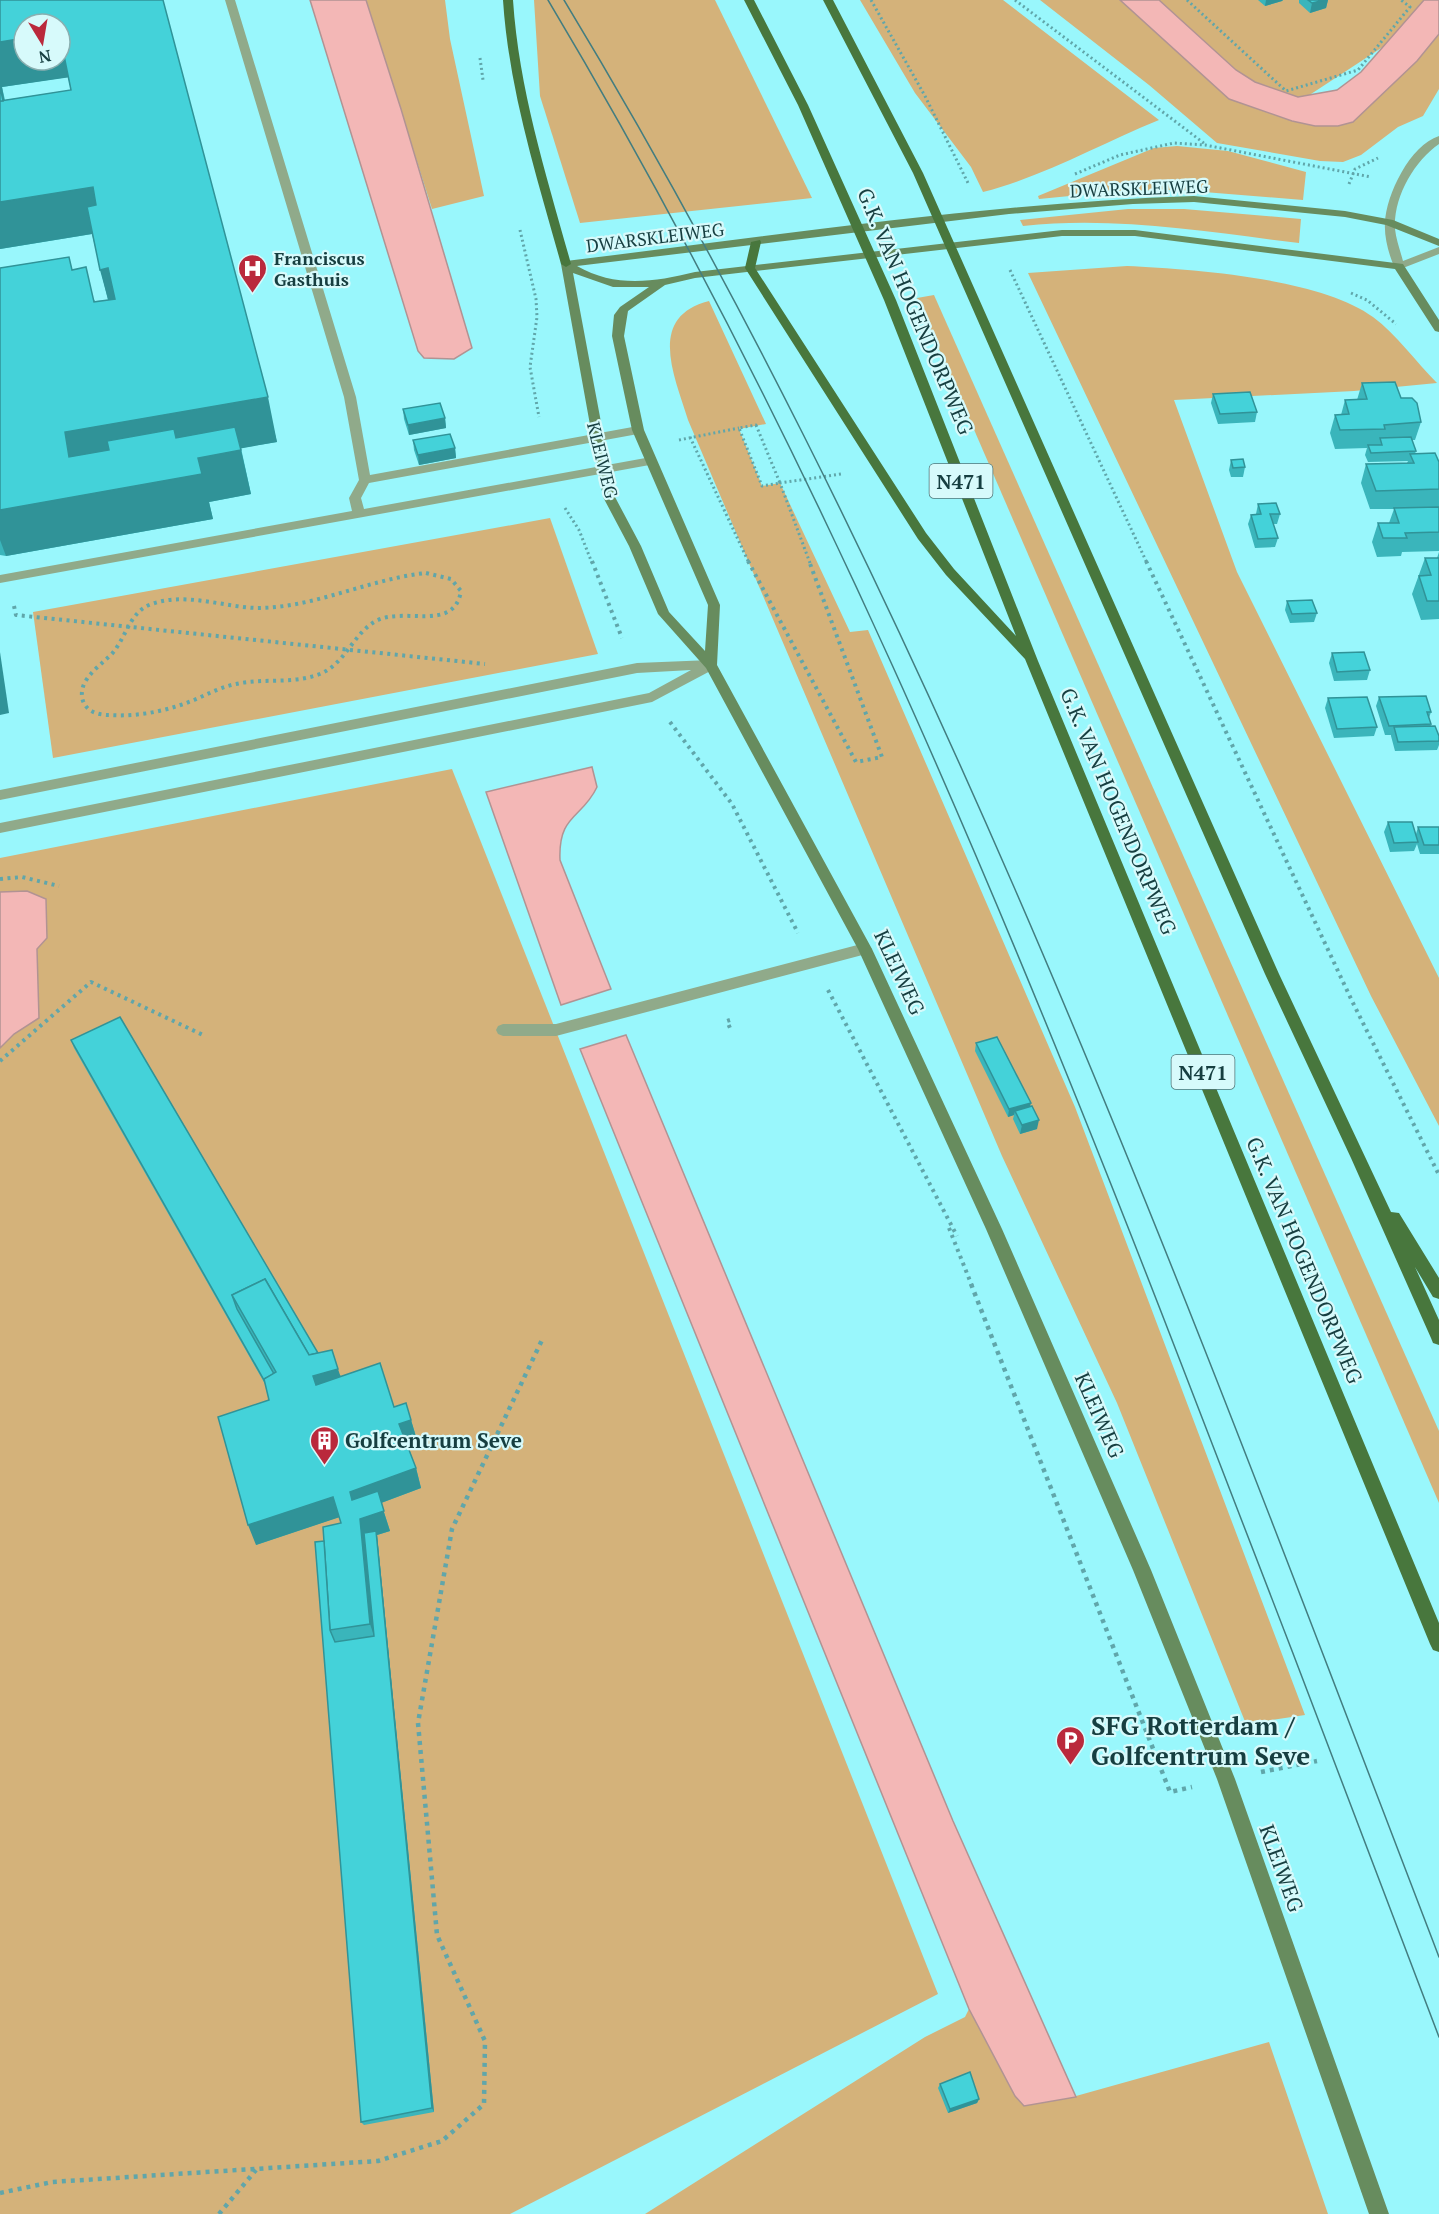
<svg xmlns="http://www.w3.org/2000/svg" width="1439" height="2214" font-family="'PT Serif',serif">
<style>
.green{fill:#d4b27a}
.water{fill:#f3b7b6;stroke:#b19393;stroke-width:1.5}
.lines{fill:none;stroke-linecap:round;stroke-linejoin:round}
.path-far2{stroke:#60a6aa;stroke-width:3;stroke-dasharray:2 3;stroke-linecap:butt}
.path-far1{stroke:#60a6aa;stroke-width:4;stroke-dasharray:3 4.5;stroke-linecap:butt}
.path{stroke:#60a6aa;stroke-width:4.5;stroke-dasharray:4 5;stroke-linecap:butt}
.lane{fill:#90aa8a;fill-rule:evenodd}
.street{fill:#90aa8a;fill-rule:evenodd}
.secondary{fill:#678c5e;fill-rule:evenodd}
.primary{fill:#48773d;fill-rule:evenodd}
.tram{stroke:#437d80;stroke-width:1.5}
.wall{fill:#3ab5bb;fill-rule:evenodd}
.shaded-wall{fill:#309398}
.building{fill:#44d2d9;stroke:#309398;stroke-width:1.5}
.labels{text-anchor:middle;dominant-baseline:central;stroke-width:4.5;stroke-linejoin:round;paint-order:stroke}
.far-street-label{font-size:18px;fill:#163e40;stroke:#d7fafb}
.far-poi-label{font-size:18px;font-weight:bold;fill:#163e40;stroke:#d7fafb;text-anchor:start}
.shield{fill:#d7fafb;stroke:#507678;stroke-width:1.5}
.shield-label{font-size:20px;font-weight:bold;fill:#163e40}
.street-label{font-size:21px;fill:#163e40;stroke:#d7fafb}
.poi-label{font-size:21px;font-weight:bold;fill:#163e40;stroke:#d7fafb;text-anchor:start}
.near-poi-label{font-size:26px;font-weight:bold;fill:#163e40;stroke:#d7fafb;text-anchor:start}
</style>
<rect width="100%" height="100%" fill="#99f7fc"/>
<g class="green">
<polygon points="366,0 445,0 450,39 484,196 432,209"/>
<polygon points="534,0 715,0 812,198 580,223 540,96"/>
<path d="M 860,0 L 1003,0 L 1159,120 C 1100,144 1045,176 983,192 L 971,167 L 915,93 Z"/>
<polygon points="1040,0 1120,0 1229,99 1292,121 1315,126 1417,61 1439,34 1439,89 1423,116 1398,127 1361,155 1343,162 1320,161 1217,143 1149,85"/>
<polygon points="1159,0 1439,0 1439,5 1427,18 1282,113"/>
<polygon points="1177,146 1228,151 1306,172 1303,200 1179,190 1121,191 1039,199 1038,196 1154,148"/>
<path d="M 1128,209 L 1184,209 L 1301,219 L 1299,243 C 1207,232 1116,216 1023,226 L 1020,220 Z"/>
<path d="M 1127,266 C 1192,269 1320,278 1373,317 C 1396,334 1416,362 1437,383 L 1354,391 L 1174,400 L 1237,572 L 1439,978 L 1439,1126 L 1371,996 L 1028,273 Z"/>
<polygon points="934,295 1439,1431 1439,1503 917,298"/>
<path d="M 709,301 L 766,424 L 739,429 L 762,486 L 780,483 L 850,632 L 868,630 L 1075,1107 L 1305,1715 L 1246,1724 L 1117,1403 L 1002,1156 L 688,420 C 675,377 646,317 709,301 Z"/>
<polygon points="550,518 598,654 53,758 33,612"/>
<polygon points="452,769 938,1994 510,2214 0,2214 0,858"/>
<polygon points="969,2009 1015,2096 1024,2106 1076,2096 1269,2042 1328,2214 645,2214 925,2037 965,2017"/>
</g>
<g class="water">
<polygon points="310,0 366,0 401,109 472,348 454,359 424,358 418,351"/>
<polygon points="1120,0 1159,0 1236,70 1255,82 1298,97 1337,90 1361,72 1424,0 1439,0 1439,34 1417,61 1353,122 1338,126 1315,126 1292,121 1229,99"/>
<path d="M 592,767 L 597,787 C 582,819 558,814 560,860 L 611,989 L 561,1005 L 486,792 Z"/>
<polygon points="27,891 46,899 47,938 37,949 39,1018 14,1034 0,1048 0,892"/>
<polygon points="626,1035 953,1821 1076,2097 1024,2106 1015,2096 969,2009 580,1049"/>
</g>
<g class="lines">
<g class="path-far2">
<polyline points="871,0 925,96 969,185"/>
<polyline points="1015,0 1205,144"/>
<polyline points="1187,0 1286,91 1358,70 1410,7 1401,0"/>
<polyline points="480,58 483,80"/>
<polyline points="1075,174 1120,155 1174,143 1205,145 1371,177"/>
<polyline points="1349,184 1355,169 1378,158"/>
<polyline points="520,230 536,299 537,317 530,367 539,417"/>
<polyline points="1010,270 1147,563"/>
<polyline points="1351,293 1367,300 1396,324"/>
<polygon points="756,425 780,483 762,486 739,428"/>
<polyline points="690,437 749,563"/>
<polyline points="679,440 739,428"/>
<polyline points="565,508 579,530 592,563"/>
<polyline points="810,563 780,483 841,474"/>
</g>
<g class="path-far1">
<polyline points="592,561 622,638"/>
<polyline points="748,561 856,762 882,757 809,561"/>
<polyline points="1146,561 1352,1001 1439,1175"/>
<path d="M 426,573 L 451,579 L 461,591 C 454,633 404,606 376,621 C 352,634 345,666 317,675 C 291,684 262,678 236,684 C 221,687 208,694 194,700 C 167,711 138,717 109,715 C 101,715 90,713 85,705 C 81,699 81,691 84,684 C 88,676 95,669 102,663 C 107,658 113,654 117,647 C 127,632 132,612 149,605 C 184,591 222,607 257,608 C 314,608 369,579 426,573 Z"/>
<polyline points="14,606 16,615 485,664"/>
<polyline points="670,722 732,804 798,933"/>
<polyline points="0,879 22,877 59,886"/>
<polyline points="828,990 957,1236"/>
<polyline points="730,1020 727,1021 730,1028"/>
<polyline points="0,1061 91,982 203,1035"/>
<polyline points="949,1228 972,1286"/>
</g>
<g class="path">
<polyline points="971,1284 1170,1792 1192,1787"/>
<polyline points="1261,1772 1317,1761"/>
<polyline points="0,2193 52,2182 378,2161 442,2141 484,2104 485,2041 437,1935 418,1723 452,1529 542,1340"/>
<polyline points="219,2214 256,2170"/>
</g>
<g class="lane">
<polygon points="225,0 235,0 356,397 370,475 638,426 644,430 638,434 369,483 361,498 364,509 651,457 655,458 655,464 0,583 0,575 352,511 349,498 359,480 344,397"/>
<polygon points="711,660 716,662 717,665 716,668 652,702 0,833 0,823 649,693 691,670 637,673 0,800 0,790 637,663"/>
<polygon points="865,943 872,949 870,953 556,1036 503,1036 498,1034 496,1030 498,1026 503,1024 556,1024"/>
</g>
<path class="street" d="M 1439,136 L 1439,144 C 1414,161 1393,198 1395,229 C 1396,239 1400,250 1403,261 L 1439,247 L 1439,254 L 1403,268 L 1395,268 C 1389,256 1384,237 1385,223 C 1386,195 1410,145 1439,136 Z"/>
<path class="secondary" d="M 1194,196 L 1345,211 L 1393,220 L 1439,239 L 1439,246 L 1386,225 L 1345,217 L 1194,202 L 1133,204 L 1009,214 L 577,266 C 615,288 654,282 695,272 L 1062,230 L 1135,230 L 1403,264 L 1439,320 L 1439,332 L 1435,331 L 1395,269 L 1135,236 L 1062,236 L 695,278 L 665,285 L 628,311 L 624,336 L 644,430 L 720,605 L 717,665 L 872,949 L 1002,1229 L 1151,1570 L 1235,1779 L 1389,2214 L 1369,2214 L 1217,1779 L 1133,1570 L 986,1229 L 858,949 L 706,668 L 658,614 L 629,546 L 603,497 L 561,264 L 566,261 C 775,236 984,203 1194,196 ZM 573,273 L 613,287 L 649,287 L 620,307 L 614,315 L 612,336 L 632,430 L 708,605 L 705,651 L 669,612 L 641,546 L 615,497 Z"/>
<g class="primary">
<path d="M 503,0 L 513,0 C 519,91 547,177 571,264 L 566,267 L 561,264 C 537,177 509,91 503,0 Z"/>
<polygon points="744,0 754,0 808,105 896,300 1038,661 1439,1623 1439,1652 1433,1650 1430,1644 1025,659 946,575 918,539 745,268 751,242 760,240 761,242 755,268 926,533 954,569 1016,636 884,300 798,105"/>
<polygon points="823,0 833,0 923,173 1279,974 1391,1212 1399,1213 1439,1278 1439,1299 1433,1297 1415,1267 1439,1320 1439,1345 1433,1343 1431,1338 1351,1158 1265,974 913,173"/>
</g>
<g class="tram">
<path d="M 548,0 C 805,430 999,892 1179,1358 C 1267,1584 1353,1810 1439,2037"/>
<path d="M 564,0 C 935,613 1183,1290 1439,1957"/>
</g>
</g>
<g class="wall">
<path d="M 0,0 L 163,0 L 277,442 L 241,448 L 251,494 L 209,502 L 213,519 L 6,556 L 0,555 L 0,268 L 69,257 L 72,270 L 95,301 L 108,300 L 92,234 L 0,249 ZM 68,77 L 71,90 L 5,100 L 2,87 Z"/>
<polygon points="1258,0 1283,0 1282,1 1265,6"/>
<polygon points="1299,0 1328,0 1326,8 1310,13 1299,3"/>
<polygon points="1362,383 1401,398 1421,422 1415,440 1412,440 1416,451 1415,454 1439,462 1439,551 1402,552 1401,556 1377,557 1372,542 1378,523 1389,523 1394,509 1370,509 1361,483 1366,464 1407,463 1408,461 1368,462 1365,455 1367,448 1335,449 1330,433 1335,415 1341,415 1345,400 1357,400"/>
<polygon points="1213,394 1257,412 1255,422 1218,424 1211,403"/>
<polygon points="403,409 445,418 446,428 409,435 404,419"/>
<polygon points="413,440 455,448 456,458 419,465 414,450"/>
<polygon points="1231,460 1245,467 1243,477 1231,477 1229,470"/>
<polygon points="1258,504 1280,514 1277,524 1273,524 1278,538 1275,547 1255,548 1248,524 1251,515 1256,514"/>
<polygon points="1439,552 1439,619 1421,620 1412,594 1425,558 1437,558"/>
<polygon points="1287,601 1317,613 1314,622 1290,623 1285,610"/>
<polygon points="1332,653 1370,670 1367,680 1334,681 1329,663"/>
<polygon points="1379,697 1431,712 1429,718 1431,726 1439,736 1439,745 1437,750 1395,751 1391,736 1391,735 1385,735 1376,706"/>
<polygon points="1328,698 1377,727 1374,736 1334,738 1325,708"/>
<polygon points="1388,822 1416,834 1418,827 1439,827 1439,854 1420,854 1417,844 1414,851 1390,852 1384,832"/>
<polygon points="71,1040 318,1353 341,1376 394,1407 411,1420 417,1440 407,1444 416,1468 421,1488 381,1503 390,1531 377,1535 434,2112 364,2125 361,2122 324,1541 341,1523 339,1517 256,1545 269,1400 265,1384 74,1048"/>
<polygon points="976,1043 1030,1106 1037,1129 1020,1134 1013,1119 1014,1115 1008,1117 975,1051"/>
<polygon points="940,2084 979,2099 977,2103 948,2113 938,2088"/>
</g>
<g class="shaded-wall">
<polygon points="1266,0 1283,0 1282,1 1265,6"/>
<polygon points="1325,0 1328,0 1326,8 1310,13 1312,3"/>
<polygon points="60,36 71,77 2,87 9,126 0,127 0,42 24,38 24,60 60,60"/>
<polygon points="93,187 104,232 0,249 0,202"/>
<polygon points="108,268 120,313 112,314 100,270"/>
<polygon points="268,397 277,442 181,459 198,458 241,450 251,494 209,502 213,519 6,556 0,540 0,510 69,457 65,432"/>
<polygon points="445,418 446,428 409,435 408,425"/>
<polygon points="455,448 456,458 419,465 418,455"/>
<polygon points="0,652 9,713 0,715"/>
<polygon points="1031,1103 1029,1111 1015,1111 1014,1115 1008,1117 1009,1109"/>
<polygon points="1039,1120 1037,1129 1020,1134 1022,1125"/>
<polygon points="338,1369 345,1390 323,1406 313,1376"/>
<polygon points="411,1420 417,1440 405,1444 399,1424"/>
<polygon points="416,1468 421,1488 381,1503 390,1531 377,1535 434,2112 432,2108 376,1642 370,1624 350,1492"/>
<polygon points="333,1497 340,1517 256,1545 248,1525"/>
<polygon points="979,2099 977,2103 948,2113 950,2109"/>
</g>
<g class="building">
<polygon points="0,0 163,0 268,397 65,432 69,457 109,450 107,441 174,429 176,438 235,427 241,450 198,458 202,474 0,510 0,268 69,257 72,270 86,267 94,302 115,299 108,268 100,270 87,207 96,205 93,187 0,202 0,101 71,90 60,36 60,24 24,24 24,38 0,42"/>
<polygon points="1308,0 1325,0 1312,3"/>
<polygon points="0,86 3,101 0,101"/>
<polygon points="1395,382 1401,398 1412,398 1417,403 1421,422 1384,425 1385,429 1340,430 1335,415 1349,414 1345,400 1367,399 1362,383"/>
<polygon points="1250,392 1257,412 1220,414 1213,394"/>
<polygon points="440,403 445,418 408,425 403,409"/>
<polygon points="450,434 455,448 418,455 413,440"/>
<polygon points="1411,437 1416,451 1371,453 1368,445 1382,445 1380,438"/>
<polygon points="1435,453 1439,462 1439,489 1376,491 1366,464 1414,463 1410,454"/>
<polygon points="1243,459 1245,467 1233,468 1231,460"/>
<polygon points="1276,503 1280,514 1270,514 1278,538 1258,539 1251,515 1261,514 1258,504"/>
<polygon points="1439,507 1439,532 1405,533 1407,538 1383,538 1378,523 1399,523 1394,508"/>
<polygon points="1425,558 1439,558 1439,601 1427,601 1419,576 1431,575"/>
<polygon points="1312,600 1317,613 1292,614 1287,601"/>
<polygon points="1364,652 1370,670 1337,672 1332,653"/>
<polygon points="1426,696 1431,712 1427,712 1431,724 1389,726 1379,697"/>
<polygon points="1367,697 1377,727 1337,729 1328,698"/>
<polygon points="1435,726 1439,736 1439,741 1398,742 1394,727"/>
<polygon points="1388,822 1412,822 1418,842 1394,843"/>
<polygon points="1418,827 1439,827 1439,845 1424,845"/>
<polygon points="120,1017 318,1353 309,1355 265,1279 232,1295 237,1309 274,1374 264,1379 264,1380 71,1040"/>
<polygon points="997,1037 1031,1103 1009,1109 976,1043"/>
<polygon points="1032,1106 1039,1120 1022,1125 1015,1111"/>
<polygon points="265,1279 309,1355 332,1350 338,1369 313,1376 316,1385 380,1363 394,1407 406,1403 411,1420 399,1424 416,1468 350,1492 352,1500 378,1491 384,1511 360,1519 370,1624 330,1630 323,1527 341,1523 333,1497 248,1525 218,1417 269,1400 264,1379 276,1372 232,1295"/>
<polygon points="376,1531 432,2108 361,2122 315,1542 324,1541 330,1630 335,1642 374,1636 364,1533"/>
<polygon points="970,2072 979,2099 950,2109 940,2084"/>
</g>
<defs>
<symbol id="hospital-pin" viewBox="-11 -11 22 30"><path d="M0 17L-7.5 6A9.5 9.5 0 1 1 7.5 6Z" fill="#ba293c" stroke="#d7fafb"/><path d="M-5-5h3v3.5h4V-5h3V5h-3V1.5h-4V5h-3Z" fill="#fff"/></symbol>
<symbol id="building-pin" viewBox="-11 -11 22 30"><path d="M0 17L-7.5 6A9.5 9.5 0 1 1 7.5 6Z" fill="#ba293c" stroke="#d7fafb"/><path d="M-4-6H4V6H1V3H-1V6H-4ZM-2.5-4.3h1.7v1.8h-1.7ZM.8-4.3h1.7v1.8H.8ZM-2.5-1h1.7V.8h-1.7ZM.8-1h1.7V.8H.8Z" fill="#fff"/></symbol>
<symbol id="parking-pin" viewBox="-11 -11 22 30"><path d="M0 17L-7.5 6A9.5 9.5 0 1 1 7.5 6Z" fill="#ba293c" stroke="#d7fafb"/><path d="M-3.5-5.5H1a3.5 3.5 0 0 1 0 7H-1V5.5H-3.5ZM-1-3.4V-.6H.8a1.4 1.4 0 0 0 0-2.8Z" fill="#fff"/></symbol>
</defs>
<g fill-rule="evenodd">
<use href="#hospital-pin" x="236" y="252" width="33" height="45"/>
<use href="#building-pin" x="308" y="1424" width="33" height="45"/>
<use href="#parking-pin" x="1054" y="1724" width="33" height="45"/>
</g>
<g class="labels">
<g class="far-street-label">
<text transform="translate(1139 188) rotate(-2)">DWARSKLEIWEG</text>
<text transform="translate(655 237) rotate(-7)">DWARSKLEIWEG</text>
<text transform="translate(603 460) rotate(76)">KLEIWEG</text>
</g>
<g class="far-poi-label">
<text x="274" y="258">Franciscus<tspan x="274" dy="21">Gasthuis</tspan></text>
</g>
<g class="shield">
<rect x="929.5" y="464" width="63" height="34" rx="4.5"/>
<rect x="1171.5" y="1055" width="63" height="34" rx="4.5"/>
</g>
<g class="shield-label">
<text x="961" y="481">N471</text>
<text x="1203" y="1072">N471</text>
</g>
<g class="street-label">
<text transform="translate(916 311) rotate(67)">G.K. VAN HOGENDORPWEG</text>
<text transform="translate(1119 811) rotate(67)">G.K. VAN HOGENDORPWEG</text>
<text transform="translate(900 972) rotate(65)">KLEIWEG</text>
<text transform="translate(1305 1260) rotate(67)">G.K. VAN HOGENDORPWEG</text>
<text transform="translate(1100 1415) rotate(66)">KLEIWEG</text>
<text transform="translate(1282 1868) rotate(70)">KLEIWEG</text>
</g>
<g class="poi-label">
<text x="345" y="1440">Golfcentrum Seve</text>
</g>
<g class="near-poi-label">
<text x="1091" y="1725">SFG Rotterdam /<tspan x="1091" dy="30">Golfcentrum Seve</tspan></text>
</g>
</g>
<g transform="translate(42 42) rotate(169)"><circle r="28" fill="#d7fafb" stroke="#8aafb0" stroke-width="1.5"/>
<path d="M0-4.5L10 22L0 15L-10 22Z" fill="#ba293c"/>
<text y="-9" font-size="16" font-weight="bold" text-anchor="middle" fill="#163e40">N</text>
</g>
</svg>
